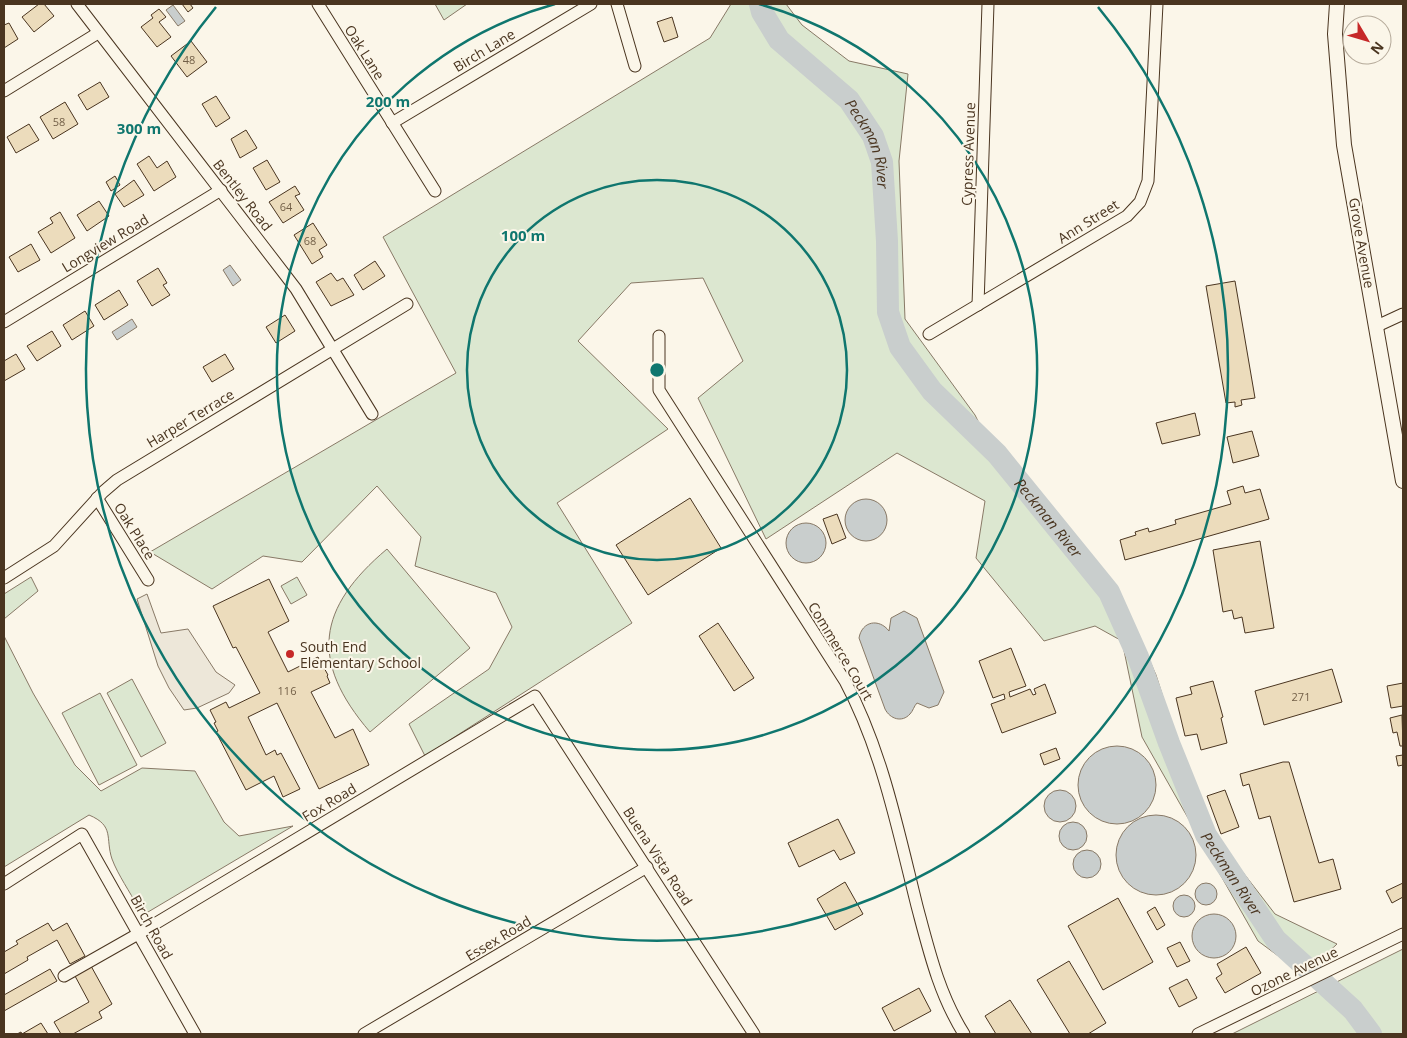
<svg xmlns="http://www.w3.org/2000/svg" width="1407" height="1038" font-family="'Open Sans',sans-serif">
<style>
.green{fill:#dce7d0;stroke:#887966}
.parking{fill:#ede7d9;stroke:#887966}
.water{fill:#c9cecd;stroke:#887966}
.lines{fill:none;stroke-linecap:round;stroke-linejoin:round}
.river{stroke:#c9cecd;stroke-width:22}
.building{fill:#ecdcbc;stroke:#4a3520}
.minor-casing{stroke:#4a3520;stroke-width:13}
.tertiary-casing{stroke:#4a3520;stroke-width:16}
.minor{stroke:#fbf6e9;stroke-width:11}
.tertiary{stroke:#fbf6e9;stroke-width:14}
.ring{fill:none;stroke:#0f766e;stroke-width:2.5}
.poi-dot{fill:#c62828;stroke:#fbf6e9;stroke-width:2}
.labels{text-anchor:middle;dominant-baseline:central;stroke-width:4;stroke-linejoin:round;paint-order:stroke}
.number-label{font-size:11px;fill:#725f47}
.street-label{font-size:14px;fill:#4a3520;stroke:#fbf6e9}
.poi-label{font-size:14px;fill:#4a3520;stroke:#fbf6e9;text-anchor:start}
.water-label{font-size:15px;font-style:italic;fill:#4a3520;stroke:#fbf6e9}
.centre{fill:#0f766e;stroke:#fbf6e9;stroke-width:2.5}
.ring-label{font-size:15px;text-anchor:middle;font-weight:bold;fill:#0f766e;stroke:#fbf6e9;stroke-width:4;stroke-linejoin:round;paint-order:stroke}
</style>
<rect width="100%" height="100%" fill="#fbf6e9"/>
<g class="green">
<polygon points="435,4 467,4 444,20"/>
<polygon points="731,4 786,4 802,25 849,61 908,74 899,161 905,319 975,415 984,433 1121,596 1156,675 1176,738 1215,836 1275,914 1337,944 1304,975 1258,941 1142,737 1122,641 1095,626 1044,641 976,558 985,501 897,453 766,539 698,398 743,361 703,278 631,283 578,341 668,429 557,503 632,623 425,756 409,724 489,669 512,627 496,593 415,566 421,537 377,486 302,562 263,556 212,589 150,552 456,373 383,237 710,38"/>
<path d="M 387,549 L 470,648 L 370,732 C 309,661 317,608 387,549 Z"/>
<polygon points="31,577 38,591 4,619 4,594"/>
<polygon points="297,577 307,595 291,604 281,586"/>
<path d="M 4,636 L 33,693 L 75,765 L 101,791 L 142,768 L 195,771 L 224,822 L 239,836 L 293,826 L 148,912 L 143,912 L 138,907 C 130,892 118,875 112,859 C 105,838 115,826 89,815 L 4,867 Z"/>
<polygon points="132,679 166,743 141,757 107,693"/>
<polygon points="100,693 137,765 99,785 62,713"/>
<polygon points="1403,949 1403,1034 1232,1034"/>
</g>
<polygon class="parking" points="147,594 161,633 188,629 216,672 235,685 229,693 197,708 184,710 169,688 158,666 137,599"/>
<g class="water">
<polygon points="173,5 185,21 178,26 166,10"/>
<polygon points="230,265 241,280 233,286 223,270"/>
<polygon points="132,319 137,327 117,340 112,332"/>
<circle cx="866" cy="520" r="21"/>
<circle cx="806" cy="543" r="20"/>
<path d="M 904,611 L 917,618 L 944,692 L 938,705 L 929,708 L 917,703 C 914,706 913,711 910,714 C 902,723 890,719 885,709 L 859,638 C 862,621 879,618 889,631 L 891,618 Z"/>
<circle cx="1117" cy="785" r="39"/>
<circle cx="1060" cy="806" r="16"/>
<circle cx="1156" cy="855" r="40"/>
<circle cx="1073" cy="836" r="14"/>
<circle cx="1087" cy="864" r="14"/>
<circle cx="1206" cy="894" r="11"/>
<circle cx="1184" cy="906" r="11"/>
<circle cx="1214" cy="936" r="22"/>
</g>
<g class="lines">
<path class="river" id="s1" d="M 760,4 L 762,12 L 779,40 L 849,100 L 873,136 L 882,162 L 887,241 L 888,312 L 900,347 L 932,391 L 997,454 L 1109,592 L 1138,657 L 1169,743 L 1206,835 L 1276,940 L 1353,1010 L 1371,1034"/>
</g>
<g class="building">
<polygon points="39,4 44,4 54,16 34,32 22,17"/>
<polygon points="182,4 190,4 193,8 188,12"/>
<polygon points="159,9 166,17 159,22 171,37 157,47 141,27 153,18 151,15"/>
<polygon points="672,17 678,37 664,42 657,22"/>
<polygon points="9,23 18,39 4,48 4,25"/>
<polygon points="191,41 207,62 187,77 171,56"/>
<polygon points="100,82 109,97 87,110 78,95"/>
<polygon points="216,96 230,118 216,127 202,104"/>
<polygon points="65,102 78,124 53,139 40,117"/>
<polygon points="29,124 39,140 16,153 7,137"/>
<polygon points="246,130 257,148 240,158 231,139"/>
<polygon points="149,156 157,168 167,161 176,177 154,191 137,164"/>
<polygon points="267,160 280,182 266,190 253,168"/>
<polygon points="115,176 120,185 111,191 106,182"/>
<polygon points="134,180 144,195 124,207 115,194"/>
<polygon points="295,186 300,194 295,196 304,210 283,223 269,202"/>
<polygon points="99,201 109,216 87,231 77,215"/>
<polygon points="60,212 75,238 51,253 38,232 53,223 50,218"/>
<polygon points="313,223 327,245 319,250 323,257 312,264 294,235"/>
<polygon points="31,244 40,260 18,272 9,257"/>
<polygon points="375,261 385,276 363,290 354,275"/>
<polygon points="158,268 167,283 163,285 170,295 152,306 137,281"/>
<polygon points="331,273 337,281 343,278 354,295 331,306 316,282"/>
<polygon points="1235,281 1255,398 1241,400 1242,405 1235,407 1235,402 1226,403 1206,286"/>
<polygon points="119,290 128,305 104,320 95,305"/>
<polygon points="85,311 94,326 72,340 63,325"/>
<polygon points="285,315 295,331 276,343 266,327"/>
<polygon points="52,331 61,346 37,361 27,346"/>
<polygon points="16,354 25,369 4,381 4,361"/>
<polygon points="225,354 234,369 212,382 203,367"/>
<polygon points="1195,413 1200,435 1162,444 1156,423"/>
<polygon points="1252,431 1259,456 1233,463 1227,437"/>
<polygon points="1243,486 1245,493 1260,489 1269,519 1125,560 1120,540 1136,535 1135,532 1148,528 1149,532 1176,524 1175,520 1231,504 1227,491"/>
<polygon points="690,498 721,548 648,595 616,545"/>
<polygon points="837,514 846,538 832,544 823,519"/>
<polygon points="1260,541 1274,628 1245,633 1242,617 1234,619 1232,610 1223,612 1213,550"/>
<polygon points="269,579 289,621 268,632 288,672 318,657 328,675 327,676 330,683 311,692 335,738 353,729 369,765 319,789 277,703 248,717 266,755 275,750 277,755 281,753 300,789 283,797 274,776 246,790 216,732 218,731 214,723 216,722 210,710 226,702 229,708 260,693 236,647 233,648 213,606"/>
<polygon points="718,623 754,678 734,691 699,636"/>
<polygon points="1011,648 1026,686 1009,692 1010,697 1030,689 1033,695 1036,694 1034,689 1045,684 1056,713 1002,733 991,704 1005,699 1004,694 993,698 979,661"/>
<polygon points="1332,669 1342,702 1264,725 1255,691"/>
<polygon points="1213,681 1223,717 1221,718 1227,743 1201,750 1197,734 1185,736 1176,698 1192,694 1190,687"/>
<polygon points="1403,683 1403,706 1391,708 1387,686"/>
<polygon points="1402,715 1403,746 1400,746 1397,732 1393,733 1390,718"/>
<polygon points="1056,748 1060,759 1044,765 1040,754"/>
<polygon points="1403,755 1403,765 1398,766 1396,756"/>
<polygon points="1283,762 1289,762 1319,863 1333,859 1341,889 1294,902 1270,816 1259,819 1249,784 1243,786 1240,774"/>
<polygon points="1225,790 1239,827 1221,834 1207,796"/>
<polygon points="838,819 855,853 840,860 834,850 799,867 788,843"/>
<polygon points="845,882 863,914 835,930 817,899"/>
<polygon points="1403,883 1403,897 1392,903 1386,891"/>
<polygon points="1118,898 1153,962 1103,990 1068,926"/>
<polygon points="1155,907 1165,925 1157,930 1147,912"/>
<polygon points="48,923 53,931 67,923 85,956 70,964 57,940 27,957 28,960 4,974 4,952 18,944 16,941"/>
<polygon points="1180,942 1190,961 1177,967 1167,948"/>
<polygon points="1246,947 1261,973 1225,993 1216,978 1222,974 1217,964"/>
<polygon points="1069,961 1106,1023 1088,1034 1070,1034 1037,980"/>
<polygon points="91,966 112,1004 99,1012 102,1018 73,1034 61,1034 54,1022 89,1002 75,976"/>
<polygon points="50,969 57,981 4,1011 4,995"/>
<polygon points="1187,979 1197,998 1179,1007 1169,988"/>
<polygon points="919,988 931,1011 894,1031 882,1008"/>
<polygon points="1010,1000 1032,1034 996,1034 985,1016"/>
<polygon points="41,1023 48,1034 17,1034 21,1032 22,1034"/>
</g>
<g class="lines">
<defs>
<g id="minor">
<polyline points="77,4 296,289 372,414"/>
<polyline points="318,4 435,191"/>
<polyline points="617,4 635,66"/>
<polyline points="4,91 98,33"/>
<polyline points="392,123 591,4"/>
<polyline points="978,305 988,4"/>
<polyline points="4,322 221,190"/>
<polyline points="1377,326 1403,314"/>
<polyline points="929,334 1127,216 1140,202 1148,181 1157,4"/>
<path d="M 659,336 L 659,390 L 845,681 C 882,750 898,830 917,906 C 929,951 939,994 964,1034"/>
<polyline points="97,498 148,580"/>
<polyline points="4,578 54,546 103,492 117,480 407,304"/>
<polyline points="4,884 82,834 195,1034"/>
<polyline points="64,976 138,934 535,696 754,1034"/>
<polyline points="364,1034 647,867"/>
<polyline points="1198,1034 1403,934"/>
</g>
<polyline id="tertiary" points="1337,4 1335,34 1344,145 1403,481"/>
</defs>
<use href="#minor" class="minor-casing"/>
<use href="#tertiary" class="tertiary-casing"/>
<use href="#minor" class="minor"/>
<use href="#tertiary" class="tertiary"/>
</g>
<g class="ring">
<circle cx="657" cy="370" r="190"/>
<path d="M759 4A380 380 0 1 1 555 4"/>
<path d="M1098 7A571 571 0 1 1 216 7"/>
</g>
<circle class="poi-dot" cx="290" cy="654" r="5"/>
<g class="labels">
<g class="number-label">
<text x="189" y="59">48</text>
<text x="59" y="121">58</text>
<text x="286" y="206">64</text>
<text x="310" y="240">68</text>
<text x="287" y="690">116</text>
<text x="1301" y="696">271</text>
</g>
<g class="street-label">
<text transform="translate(484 50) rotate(-31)">Birch Lane</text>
<text transform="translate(365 52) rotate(58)">Oak Lane</text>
<text transform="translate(968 154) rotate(-88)">Cypress Avenue</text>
<text transform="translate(243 195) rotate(52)">Bentley Road</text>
<text transform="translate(1088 221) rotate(-32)">Ann Street</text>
<text transform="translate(105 243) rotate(-31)">Longview Road</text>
<text transform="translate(1362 243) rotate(80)">Grove Avenue</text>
<text transform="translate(190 418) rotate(-31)">Harper Terrace</text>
<text transform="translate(135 531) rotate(58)">Oak Place</text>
<text transform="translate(841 651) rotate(59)">Commerce Court</text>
<text transform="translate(329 802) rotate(-31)">Fox Road</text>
<text transform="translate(658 856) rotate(57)">Buena Vista Road</text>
<text transform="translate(152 927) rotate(61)">Birch Road</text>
<text transform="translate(498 938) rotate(-31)">Essex Road</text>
<text transform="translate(1294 971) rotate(-26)">Ozone Avenue</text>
</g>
<g class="poi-label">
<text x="300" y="646">South End<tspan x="300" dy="16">Elementary School</tspan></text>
</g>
<g class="water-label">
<text stroke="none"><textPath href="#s1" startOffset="182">Peckman River</textPath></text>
<text stroke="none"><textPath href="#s1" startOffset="618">Peckman River</textPath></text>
<text stroke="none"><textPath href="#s1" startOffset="1022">Peckman River</textPath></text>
</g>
</g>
<circle cx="657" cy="370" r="8" class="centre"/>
<g class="ring-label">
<text x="388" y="107">200 m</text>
<text x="139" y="134">300 m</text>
<text x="523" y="241">100 m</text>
</g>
<rect width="1407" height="1038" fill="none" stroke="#4a3520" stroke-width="10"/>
<g transform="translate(1367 40) rotate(128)"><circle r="24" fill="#fbf6e9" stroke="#b4a999"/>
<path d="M0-4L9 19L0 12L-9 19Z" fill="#c62828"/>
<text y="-8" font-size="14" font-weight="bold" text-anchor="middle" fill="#4a3520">N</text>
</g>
</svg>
